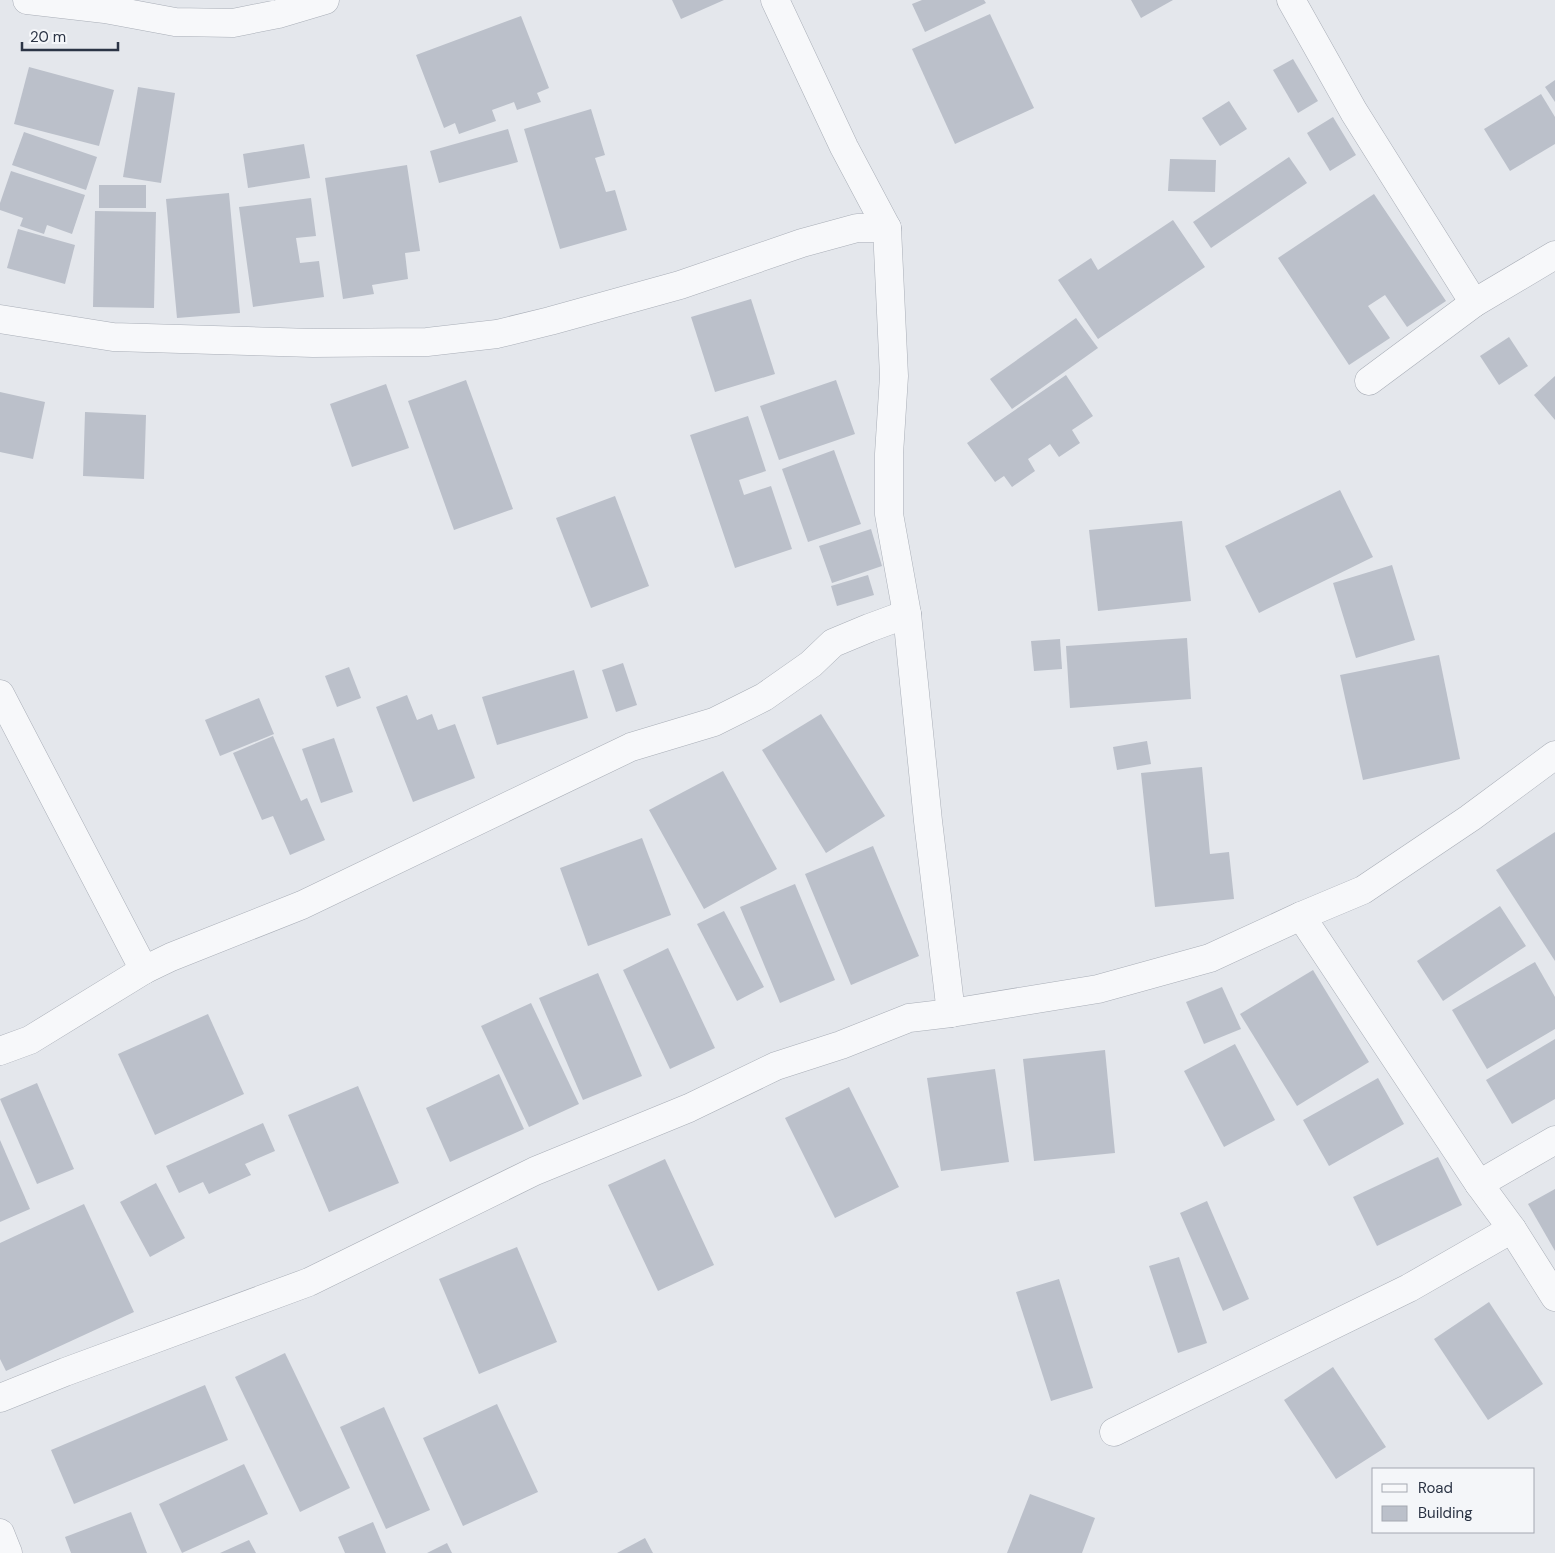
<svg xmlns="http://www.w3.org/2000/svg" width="1555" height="1553" font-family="'DM Sans',sans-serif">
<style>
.building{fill:#bbc0ca}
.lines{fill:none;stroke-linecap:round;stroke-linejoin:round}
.street-casing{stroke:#a9aeb7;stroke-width:29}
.street{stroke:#f7f8fa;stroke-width:28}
</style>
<rect width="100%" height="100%" fill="#e4e7ec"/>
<g class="building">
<polygon points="672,0 724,0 681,19"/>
<polygon points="922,0 984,0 986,3 925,32 912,4"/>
<polygon points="1131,0 1173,0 1141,18"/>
<polygon points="990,14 1034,108 955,144 912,49"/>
<polygon points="521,16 549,88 537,93 541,102 517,110 514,102 492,110 496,121 459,134 455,123 444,128 416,55"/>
<polygon points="1293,59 1318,101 1298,113 1273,70"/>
<polygon points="29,67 114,90 99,146 14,124"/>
<polygon points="1555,80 1555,102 1545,87"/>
<polygon points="138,87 175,93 161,183 123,177"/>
<polygon points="1541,94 1555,117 1555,144 1510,171 1484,129"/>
<polygon points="1229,101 1247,129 1220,146 1202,118"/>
<polygon points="591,109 605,155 595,158 606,192 615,190 627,230 560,249 524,129"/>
<polygon points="1333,117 1356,155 1330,171 1307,133"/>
<polygon points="508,129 518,162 439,183 430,151"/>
<polygon points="24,132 97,157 86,190 12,165"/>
<polygon points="304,144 310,178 248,188 243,154"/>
<polygon points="1289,157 1307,183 1211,248 1193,222"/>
<polygon points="1170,159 1216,160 1215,192 1168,191"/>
<polygon points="407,165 420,251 405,253 408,279 372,285 374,294 343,299 325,178"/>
<polygon points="11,171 85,195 72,234 47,225 44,234 20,226 23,218 0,210 0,203"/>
<rect x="99" y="185" width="47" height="23"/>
<polygon points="229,193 240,313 177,318 166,199"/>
<polygon points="1374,194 1446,301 1407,327 1385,295 1368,306 1390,338 1349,365 1278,258"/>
<polygon points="311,198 316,236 296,238 300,263 319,261 324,297 253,307 239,207"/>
<polygon points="95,211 156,212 154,308 93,307"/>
<polygon points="1173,220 1205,267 1098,339 1058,280 1091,258 1098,270"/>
<polygon points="18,229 75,245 65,284 7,268"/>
<polygon points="751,299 775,374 715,392 691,317"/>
<polygon points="1076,318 1098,348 1012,409 990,379"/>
<polygon points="1509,337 1528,366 1499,385 1480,356"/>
<polygon points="1066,375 1093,416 1072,430 1080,443 1059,457 1050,444 1028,459 1035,471 1012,487 1004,476 995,482 967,443"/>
<polygon points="1555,376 1555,420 1534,395"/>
<polygon points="466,380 513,509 454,530 408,401"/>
<polygon points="836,380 855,434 779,460 760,406"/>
<polygon points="386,384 409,448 352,467 330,404"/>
<polygon points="0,392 45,402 33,459 0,452"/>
<polygon points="85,412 146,415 144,479 83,476"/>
<polygon points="748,416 766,471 739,480 744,495 771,486 792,549 735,568 690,435"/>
<polygon points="834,450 861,524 808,542 782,469"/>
<polygon points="1340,490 1373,557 1259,613 1225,546"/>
<polygon points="615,496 649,586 591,608 556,518"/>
<polygon points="1182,521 1191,601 1098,611 1089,530"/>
<polygon points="871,529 882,566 832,583 819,546"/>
<polygon points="1392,565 1415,640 1356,658 1333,583"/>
<polygon points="868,575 874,595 837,606 831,586"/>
<polygon points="1187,638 1191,699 1070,708 1066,646"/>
<polygon points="1060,639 1062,669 1034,671 1031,641"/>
<polygon points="1439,655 1460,759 1363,780 1340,675"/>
<polygon points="623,663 637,705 616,712 602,670"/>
<polygon points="349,667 361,698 337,707 325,676"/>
<polygon points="574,670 588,718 497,745 482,697"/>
<polygon points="407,695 417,720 432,714 438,730 455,724 475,778 413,802 376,707"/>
<polygon points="259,698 274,734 220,756 205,720"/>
<polygon points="821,714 885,816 826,853 762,750"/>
<polygon points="273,736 301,801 307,798 325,840 290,855 273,816 262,820 233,753"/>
<polygon points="334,738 353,792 321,803 302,749"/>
<polygon points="1147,741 1151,764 1117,770 1113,747"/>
<polygon points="1202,767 1210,854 1229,852 1234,899 1155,907 1141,773"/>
<polygon points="723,771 777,869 704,909 649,810"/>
<polygon points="1555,832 1555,961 1496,870"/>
<polygon points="642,838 671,915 588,946 560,868"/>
<polygon points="873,846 919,956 851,985 805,874"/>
<polygon points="795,884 835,980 780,1003 740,907"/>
<polygon points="1500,906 1526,946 1443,1001 1417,961"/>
<polygon points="724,911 764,987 737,1001 697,924"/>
<polygon points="668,948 715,1048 670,1069 623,970"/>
<polygon points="1535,962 1555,997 1555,1029 1487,1069 1452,1010"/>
<polygon points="1313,970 1369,1062 1297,1106 1240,1014"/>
<polygon points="598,973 642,1076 583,1100 539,998"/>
<polygon points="1222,987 1241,1029 1204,1044 1186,1002"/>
<polygon points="531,1003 579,1104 529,1127 481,1026"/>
<polygon points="208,1014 244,1094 155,1135 118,1054"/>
<polygon points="1555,1039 1555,1099 1512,1124 1486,1080"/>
<polygon points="1235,1044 1275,1120 1224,1147 1184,1071"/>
<polygon points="1105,1050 1115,1153 1034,1161 1023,1059"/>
<polygon points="995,1069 1009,1162 941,1171 927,1078"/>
<polygon points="499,1074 524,1129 450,1162 426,1108"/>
<polygon points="1378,1078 1404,1124 1329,1166 1303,1120"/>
<polygon points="37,1083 74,1169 37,1184 0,1099"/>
<polygon points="358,1086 399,1183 329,1212 288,1115"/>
<polygon points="849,1087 899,1187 835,1218 785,1118"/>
<polygon points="263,1123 275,1151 245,1164 251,1175 209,1194 203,1182 179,1193 166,1166"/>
<polygon points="0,1140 30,1209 0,1222"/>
<polygon points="1438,1157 1462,1205 1377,1246 1353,1197"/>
<polygon points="665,1159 714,1265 658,1291 608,1185"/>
<polygon points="156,1183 185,1238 150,1257 120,1202"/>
<polygon points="1555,1189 1555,1251 1528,1204"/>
<polygon points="1207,1201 1249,1299 1223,1311 1180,1213"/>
<polygon points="84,1204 134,1312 6,1371 0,1359 0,1243"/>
<polygon points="517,1247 557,1342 479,1374 439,1279"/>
<polygon points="1179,1257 1207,1343 1178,1353 1149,1266"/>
<polygon points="1059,1279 1093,1388 1051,1401 1016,1292"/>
<polygon points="1489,1302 1543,1384 1488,1420 1434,1339"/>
<polygon points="285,1353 350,1488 300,1512 235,1377"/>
<polygon points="1333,1367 1386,1447 1336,1479 1284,1400"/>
<polygon points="205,1385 228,1440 74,1504 51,1450"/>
<polygon points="497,1404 538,1492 463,1526 423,1438"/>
<polygon points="384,1407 430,1510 386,1529 340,1427"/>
<polygon points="244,1464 268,1514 182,1553 159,1504"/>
<polygon points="1030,1494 1095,1518 1082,1553 1007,1553"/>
<polygon points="131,1512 147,1553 71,1553 65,1537"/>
<polygon points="373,1522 386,1553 345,1553 338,1537"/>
<polygon points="645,1538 653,1553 617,1553"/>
<polygon points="249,1540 256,1553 220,1553"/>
<polygon points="447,1543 452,1553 427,1553"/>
</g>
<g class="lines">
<defs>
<g id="street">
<polyline points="27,0 105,9 175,22 233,23 278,14 325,0"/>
<polyline points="775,0 844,147 887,228 894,376 889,454 889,514 907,614 928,821 951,1013"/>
<polyline points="1291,0 1354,112 1474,303"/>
<polyline points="0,319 113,337 313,343 427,342 497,334 550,321 680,285 802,243 857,228 887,228"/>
<polyline points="1369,381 1474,303 1555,255"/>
<polyline points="0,694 144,970"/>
<polyline points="1301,916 1479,1184 1512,1229 1555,1297"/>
<polyline points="0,1051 30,1040 144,970 171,957 302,905 631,747 714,722 764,697 811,664 833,643 869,628 907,614"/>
<polyline points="1479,1184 1555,1140"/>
<polyline points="0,1398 65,1372 309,1282 535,1171 689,1108 776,1066 841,1045 909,1018 951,1013 1098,989 1210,958 1301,916 1363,890 1470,818 1555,755"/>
<polyline points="1114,1432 1409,1288 1512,1229"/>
<polyline points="0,1533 8,1553"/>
</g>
</defs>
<use href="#street" class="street-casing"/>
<use href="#street" class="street"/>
</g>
<rect x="1372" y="1468" width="162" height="65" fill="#f4f6f9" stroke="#a4a8b1"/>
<rect x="1382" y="1484" width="25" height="8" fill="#f7f8fa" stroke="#a4a8b1"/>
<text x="1418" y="1493" font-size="15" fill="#2b3445">Road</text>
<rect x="1382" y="1506" width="25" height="15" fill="#bbc0ca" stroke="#a4a8b1"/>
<text x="1418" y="1518" font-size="15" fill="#2b3445">Building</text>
<path d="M22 42v8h96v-8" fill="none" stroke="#2b3445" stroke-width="2.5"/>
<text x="30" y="42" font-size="15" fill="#2b3445" stroke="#f4f6f9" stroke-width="4" paint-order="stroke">20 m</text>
</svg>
